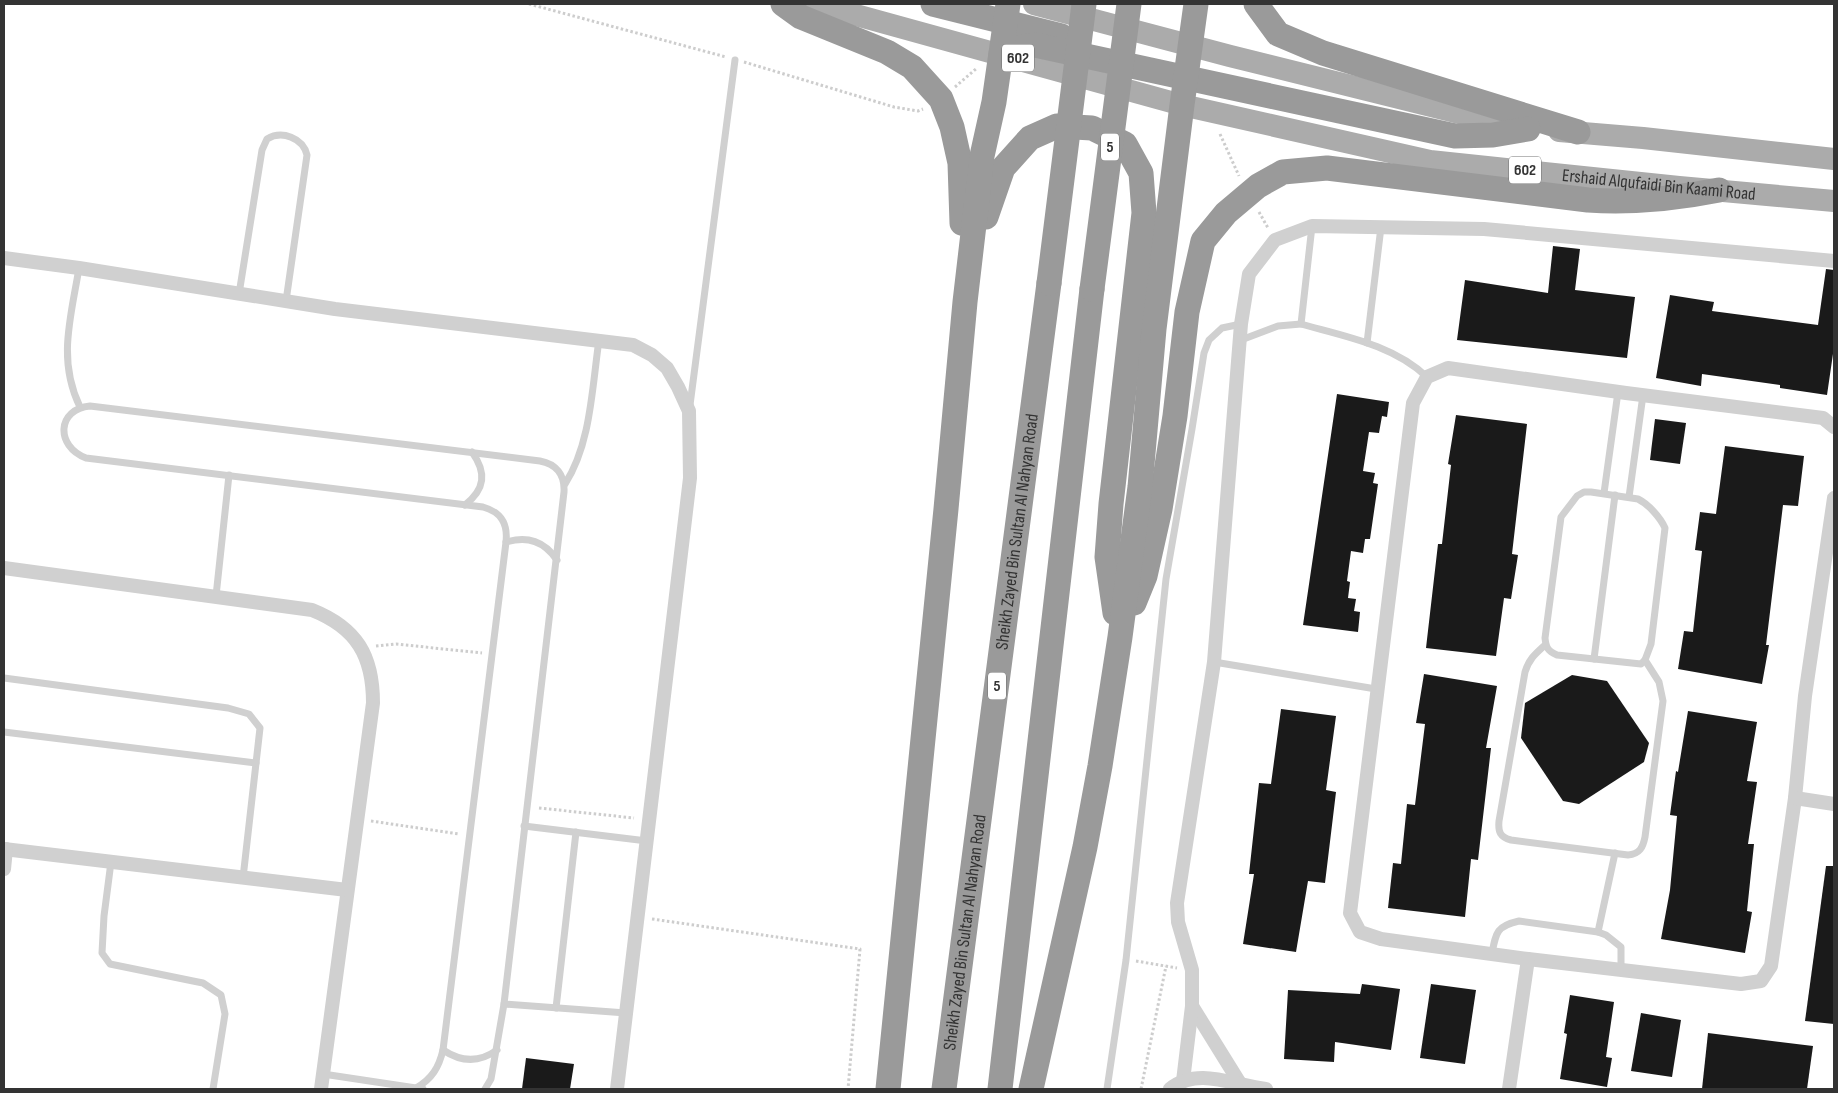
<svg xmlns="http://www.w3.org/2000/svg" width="1838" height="1093" font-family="'Sofia Sans Condensed',sans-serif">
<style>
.building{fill:#1a1a1a}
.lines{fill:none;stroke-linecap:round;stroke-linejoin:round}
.path{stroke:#cdcdcd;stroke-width:3;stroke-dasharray:2.5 2.5;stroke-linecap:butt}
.service{stroke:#d0d0d0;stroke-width:7}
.minor{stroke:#d0d0d0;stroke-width:14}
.primary{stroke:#ababab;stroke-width:22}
.motorway{stroke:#9a9a9a;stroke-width:25}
.motorway-bridge{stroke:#9a9a9a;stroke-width:25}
.labels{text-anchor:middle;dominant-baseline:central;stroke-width:5;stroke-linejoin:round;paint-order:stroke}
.shield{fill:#fff;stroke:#707070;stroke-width:1}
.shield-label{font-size:16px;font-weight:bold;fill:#333}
.street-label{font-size:18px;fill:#333;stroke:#fff}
</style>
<rect width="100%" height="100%" fill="#fff"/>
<g class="building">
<polygon points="1553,246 1580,249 1575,290 1635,297 1627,358 1457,340 1465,280 1548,293"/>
<polygon points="1826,269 1834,270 1834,347 1827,395 1780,388 1780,385 1702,374 1701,386 1656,378 1670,295 1714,302 1712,311 1818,325"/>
<polygon points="1337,394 1389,402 1387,417 1382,416 1379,433 1369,432 1363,471 1375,473 1373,483 1378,484 1370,539 1365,539 1363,553 1351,551 1347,581 1350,582 1348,598 1356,599 1354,611 1360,612 1358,632 1303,625"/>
<polygon points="1456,415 1527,424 1512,554 1518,555 1511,599 1504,598 1496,656 1426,648 1438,544 1442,544 1451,465 1448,464"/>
<polygon points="1655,419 1686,423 1680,464 1650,460"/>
<polygon points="1725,446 1804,456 1798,506 1783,505 1766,645 1769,645 1762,684 1678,669 1684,631 1693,632 1702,551 1695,550 1700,512 1716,514"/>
<polygon points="1424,674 1497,686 1486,748 1491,748 1478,860 1471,859 1465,917 1388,908 1393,863 1401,864 1407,804 1415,805 1425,724 1416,723"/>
<polygon points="1572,675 1607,681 1649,743 1644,762 1579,804 1563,801 1521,738 1525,703"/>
<polygon points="1281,709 1336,716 1326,790 1336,792 1325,883 1308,881 1296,952 1243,944 1254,874 1249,874 1259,783 1271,784"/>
<polygon points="1688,711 1757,722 1747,781 1757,782 1748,844 1754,844 1747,911 1752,912 1745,953 1661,939 1670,890 1677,816 1670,815 1676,771 1678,772"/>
<polygon points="1826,866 1834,866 1834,1024 1805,1021"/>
<polygon points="1362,984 1400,989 1391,1050 1335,1042 1334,1062 1284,1059 1288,990 1360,994"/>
<polygon points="1431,984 1476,990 1465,1064 1420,1058"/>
<polygon points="1570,995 1614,1002 1606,1057 1612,1058 1607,1087 1560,1079 1567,1034 1564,1033"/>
<polygon points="1641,1013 1681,1020 1672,1077 1631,1071"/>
<polygon points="1708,1033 1813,1046 1807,1089 1702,1089"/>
<polygon points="526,1058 574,1064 570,1089 522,1089"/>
</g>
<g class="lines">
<g class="path">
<polyline points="529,4 726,57"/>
<polyline points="744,62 894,107 918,111 923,109"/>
<polyline points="955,87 977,68"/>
<polyline points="1220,134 1239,176"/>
<polyline points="1259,212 1268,228"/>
<polyline points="376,646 396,644 482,653"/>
<polyline points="539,808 634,818"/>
<polyline points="371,821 459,834"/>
<polyline points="652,919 860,949 848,1089"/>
<polyline points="1136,961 1177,968"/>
<polyline points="1141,1089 1166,966"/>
</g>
<g class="service">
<path d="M 79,268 C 71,317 57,360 80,407"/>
<path d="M 239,294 L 262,150 L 267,139 C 282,130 303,138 307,155 L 286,301"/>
<path d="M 1301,324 C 1344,336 1394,345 1427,377"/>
<polyline points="1241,340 1278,326 1301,324 1312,226"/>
<polyline points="1367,343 1381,227"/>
<polyline points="690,405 735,60"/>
<path d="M 565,484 C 591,444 592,387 599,340"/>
<path d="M 1584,492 L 1591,492 L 1638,499 C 1648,504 1660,517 1665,528 L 1651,644 L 1645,660 L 1641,664 L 1557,655 C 1548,651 1546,648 1545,638 L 1561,517 L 1577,496 Z"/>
<polyline points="1604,493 1618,392"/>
<polyline points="1629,497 1643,395"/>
<path d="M 465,505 C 485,489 487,473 472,452"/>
<path d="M 506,542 C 528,536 544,541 557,560"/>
<polyline points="216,596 229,475"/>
<path d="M 1545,645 C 1535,654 1529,659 1525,672 L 1499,821 C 1498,832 1500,837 1511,840 L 1628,855 C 1640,854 1643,847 1645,837 L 1663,701 L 1659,682 L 1645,660"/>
<polyline points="1594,659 1615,495"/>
<polyline points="1214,662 1376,689"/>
<polyline points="4,678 228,708 249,714 260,728 243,878"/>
<polyline points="4,732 256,763"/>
<polyline points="524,826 647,841"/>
<polyline points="111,862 104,916 102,953 110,964 193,981 203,983 221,995 225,1014 213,1089"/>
<polyline points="1598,932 1615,853"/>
<path d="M 1492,953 C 1496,932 1497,926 1519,921 L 1598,932 L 1606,935 L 1621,947 L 1621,969"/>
<polyline points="504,1004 626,1013"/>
<polyline points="556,1008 576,832"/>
<path d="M 443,1050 C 461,1062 479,1063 497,1050"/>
<polyline points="323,1074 416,1088"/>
<path d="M 423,1089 L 416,1088 C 432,1079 439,1067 443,1050 L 506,542 C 508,523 501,512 483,507 L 86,458 C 55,446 57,409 90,406 L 540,461 C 556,464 565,475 564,492 L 504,1004 L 491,1079 L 485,1089"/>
<polyline points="1107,1089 1126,960 1166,579 1192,429 1204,353 1209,340 1222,328 1241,324"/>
</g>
<g class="minor">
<polyline points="4,258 79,268 335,309 633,345 652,355 667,368 678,387 689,411 690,478 617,1089"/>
<polyline points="1834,427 1823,418 1626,393 1448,368 1427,377 1413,403 1350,913 1360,932 1381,939 1528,959 1741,984 1761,981 1771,966 1795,798 1805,696 1834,498"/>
<path d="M 4,568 L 312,610 C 357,628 373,656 373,703 L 321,1089"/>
<polyline points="1795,798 1834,804"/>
<polyline points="4,849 347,890"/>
<polyline points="4,869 6,849"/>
<polyline points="1192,1006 1241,1085"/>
<polyline points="1183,1081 1192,1006 1192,970 1178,922 1177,903 1214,662 1241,324 1249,274 1275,240 1312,226 1484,229 1834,261"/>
<path d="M 1170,1089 C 1198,1066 1235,1086 1266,1089"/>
<polyline points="1509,1089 1528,959"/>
</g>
<g class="primary">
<path id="s1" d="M 816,4 L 1182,105 L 1430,161 L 1679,187 L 1834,201"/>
<polyline points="1034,4 1230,56 1524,129"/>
<polyline points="1559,131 1643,138 1834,159"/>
</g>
<g class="motorway">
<polyline points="783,4 801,17 887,52 912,67 941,99 952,127 960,163 962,223"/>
<polyline points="933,4 1061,36"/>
<polyline points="1256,4 1278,34 1323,53 1578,132"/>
<polyline points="1001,54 1022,47 1035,45 1455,136 1493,135 1528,129"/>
<polyline points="986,217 1003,168 1030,138 1057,126 1092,128 1125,144 1141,173 1144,213 1111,504 1107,557 1115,613"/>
<path d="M 1134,603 L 1145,576 L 1160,509 L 1175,416 L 1187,312 L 1203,241 L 1226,213 L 1258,186 L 1283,172 L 1327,168 L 1588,200 C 1634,203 1674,199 1719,190"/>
<polyline points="888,1089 946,509 965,302 982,156 994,102 1008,4"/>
<path id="s2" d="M 944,1089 L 1049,283"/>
<polyline points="1000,1089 1092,289"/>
<polyline points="1031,1089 1085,847 1100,766 1120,637 1140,487 1154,329 1182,105 1196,4"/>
</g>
<g class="motorway-bridge">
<polyline points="1049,283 1084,4"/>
<polyline points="1092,289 1129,4"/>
</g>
</g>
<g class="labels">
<g class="shield">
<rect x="1002" y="44.5" width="32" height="27" rx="4"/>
<rect x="1101" y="133.5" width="18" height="27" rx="4"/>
<rect x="1509" y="156.5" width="32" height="27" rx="4"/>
<rect x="988" y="672.5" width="18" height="27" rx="4"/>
</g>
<g class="shield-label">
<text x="1018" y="58">602</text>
<text x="1110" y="147">5</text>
<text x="1525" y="170">602</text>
<text x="997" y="686">5</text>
</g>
<g class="street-label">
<text stroke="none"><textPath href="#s1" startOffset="864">Ershaid Alqufaidi Bin Kaami Road</textPath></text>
<text stroke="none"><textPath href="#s2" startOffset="562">Sheikh Zayed Bin Sultan Al Nahyan Road</textPath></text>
<text stroke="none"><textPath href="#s2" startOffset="158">Sheikh Zayed Bin Sultan Al Nahyan Road</textPath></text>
</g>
</g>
<rect width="1838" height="1093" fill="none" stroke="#333333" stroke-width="10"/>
</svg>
